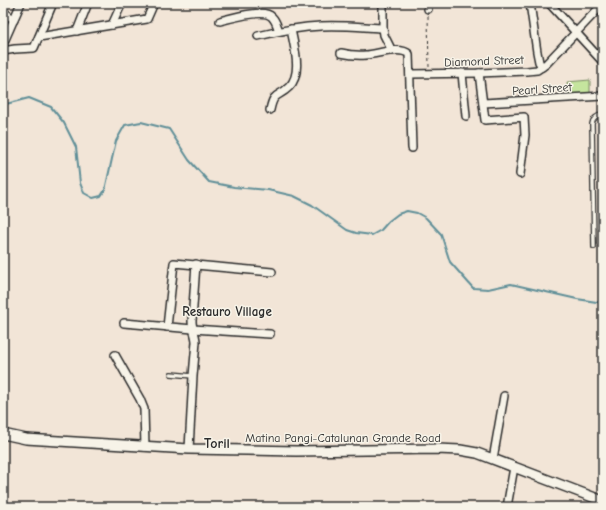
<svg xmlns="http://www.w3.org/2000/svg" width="606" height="510" font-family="'Comic Neue',sans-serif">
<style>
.green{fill:#c5e59e;stroke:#788864}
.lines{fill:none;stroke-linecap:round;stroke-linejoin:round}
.stream{stroke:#608f98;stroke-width:2}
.service-casing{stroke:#2b2b2b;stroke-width:6}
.minor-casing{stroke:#2b2b2b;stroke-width:10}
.tertiary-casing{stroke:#2b2b2b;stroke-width:12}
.path{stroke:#2b2b2b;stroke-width:1;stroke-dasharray:3 3;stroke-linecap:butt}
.service{stroke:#f7f3e8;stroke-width:3.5}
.minor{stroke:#f7f3e8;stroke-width:7}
.tertiary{stroke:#f7f3e8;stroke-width:9}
.labels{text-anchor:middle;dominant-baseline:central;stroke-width:3;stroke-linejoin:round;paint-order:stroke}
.street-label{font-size:12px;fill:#2b2b2b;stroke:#f7f3e8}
.neighbourhood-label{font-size:13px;font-weight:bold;fill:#2b2b2b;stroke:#f7f3e8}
.quarter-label{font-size:14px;font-weight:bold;fill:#2b2b2b;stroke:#f7f3e8}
</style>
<rect width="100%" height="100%" fill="#f2e5d7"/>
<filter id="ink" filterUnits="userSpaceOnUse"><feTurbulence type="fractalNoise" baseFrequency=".025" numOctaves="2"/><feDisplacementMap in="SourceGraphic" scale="8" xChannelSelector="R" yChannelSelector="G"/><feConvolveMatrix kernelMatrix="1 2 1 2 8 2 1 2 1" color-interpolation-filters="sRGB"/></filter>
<g filter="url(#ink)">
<polygon class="green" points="590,80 590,93 568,94 567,82"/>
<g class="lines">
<polyline class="stream" points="3,115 6,104 29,98 51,107 64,123 76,147 80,183 84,193 93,198 101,196 105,190 116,141 125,125 141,122 169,129 189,160 209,182 234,187 268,190 294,196 312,205 347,230 356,233 372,235 381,230 389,221 398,214 407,211 417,213 426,218 441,234 450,262 473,288 488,289 511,284 577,299 603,303"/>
<defs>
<g id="service">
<path d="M 594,247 L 592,124 C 593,118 597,116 603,114"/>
<polyline points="171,374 193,376"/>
</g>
<g id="minor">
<polyline points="383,3 383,28 384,35 392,51"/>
<polyline points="428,3 428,9"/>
<polyline points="530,3 537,52 539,62 542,67"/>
<polyline points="549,3 603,62"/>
<polyline points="3,11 14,20"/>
<path d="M 220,21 C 232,18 264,8 272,17 C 276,21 277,26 279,31"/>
<polyline points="112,25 122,3"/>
<polyline points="77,31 88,3"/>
<path d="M 258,36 C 279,31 300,27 321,26 C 342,25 363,27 383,28"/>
<polyline points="39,37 147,19 154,3"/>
<polyline points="3,44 21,3"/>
<polyline points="3,51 15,49 34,48 53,3"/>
<path d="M 341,53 C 350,55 358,56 366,55 C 378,54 400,46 409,54 L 412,148"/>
<polyline points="462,73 466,116"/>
<polyline points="479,73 485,120 524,117 525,135 520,174"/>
<polyline points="410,74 479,73 527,71 537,70 546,64 603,4"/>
<polyline points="483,103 603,96"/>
<path d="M 270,110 C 274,91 278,98 289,87 C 303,73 294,47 291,29"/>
<polyline points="124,323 193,329 270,334"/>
<polyline points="167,327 174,263 272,272"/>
<polyline points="115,355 140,399 144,409 145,447"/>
<path d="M 189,449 L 193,376 L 196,342 C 196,335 192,329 192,321 L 196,264"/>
<polyline points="493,459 504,396"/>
<polyline points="507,507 514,467"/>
</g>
<polyline id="tertiary" points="3,434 26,439 189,449 296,451 437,449 460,450 477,453 603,501"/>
</defs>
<use href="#service" class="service-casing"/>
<use href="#minor" class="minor-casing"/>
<use href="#tertiary" class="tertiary-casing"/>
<polyline class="path" points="428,16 429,67"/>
<use href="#service" class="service"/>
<use href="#minor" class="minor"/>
<use href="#tertiary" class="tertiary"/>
</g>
</g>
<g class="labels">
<g class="street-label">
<text transform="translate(484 61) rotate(-2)">Diamond Street</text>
<text transform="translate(542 89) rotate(-4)">Pearl Street</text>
<text x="343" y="438">Matina Pangi-Catalunan Grande Road</text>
</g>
<g class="neighbourhood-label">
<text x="227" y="311">Restauro Village</text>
</g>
<g class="quarter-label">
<text x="217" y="443">Toril</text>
</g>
</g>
<rect width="606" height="510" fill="none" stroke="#f7f3e8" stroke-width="16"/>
<rect x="8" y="8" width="590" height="494" fill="none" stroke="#2b2b2b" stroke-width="1.5" filter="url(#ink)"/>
</svg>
